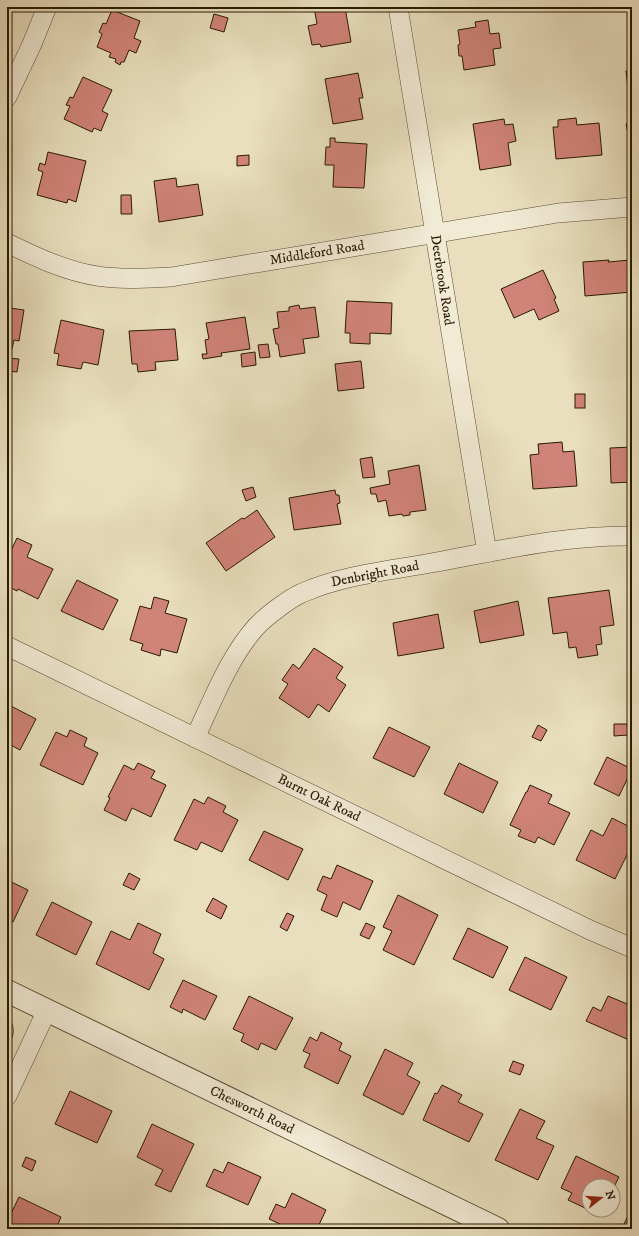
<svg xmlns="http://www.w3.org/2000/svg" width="639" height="1236" font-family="'IM FELL DW Pica',serif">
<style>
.green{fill:#bcc08e;stroke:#736d48}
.building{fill:#d08379;stroke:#2a1a02}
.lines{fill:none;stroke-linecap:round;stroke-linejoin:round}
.minor-casing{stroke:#5a4b31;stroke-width:20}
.tertiary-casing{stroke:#5a4b31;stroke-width:24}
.minor{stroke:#f1ead5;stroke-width:19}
.tertiary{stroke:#f1ead5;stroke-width:22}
.labels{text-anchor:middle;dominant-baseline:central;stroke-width:3.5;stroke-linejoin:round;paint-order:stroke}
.street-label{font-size:14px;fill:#2a1a02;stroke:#f1ead5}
</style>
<rect width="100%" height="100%" fill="#e9dfbe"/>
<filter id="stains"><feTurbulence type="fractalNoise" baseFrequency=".005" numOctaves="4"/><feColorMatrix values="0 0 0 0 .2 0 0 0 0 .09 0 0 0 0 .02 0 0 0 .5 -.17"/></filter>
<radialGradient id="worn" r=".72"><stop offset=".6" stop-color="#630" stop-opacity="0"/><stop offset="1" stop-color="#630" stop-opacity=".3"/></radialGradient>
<path class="green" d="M 7,1015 C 17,1029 14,1035 7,1049 Z"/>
<g class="building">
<polygon points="314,7 345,7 351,42 321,47 320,44 312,45 308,26 317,24"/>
<polygon points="112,10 140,21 134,38 141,41 136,53 129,50 124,62 121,62 120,65 115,62 116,59 109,57 111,53 97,47 102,34 99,32 103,23 106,24"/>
<polygon points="214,14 228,18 224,32 210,28"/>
<polygon points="488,20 490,34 499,33 501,48 493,49 495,65 464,70 462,56 459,56 458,45 460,44 458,30 476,27 475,22"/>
<polygon points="632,70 632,89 628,89 626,71"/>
<polygon points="358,73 363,98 359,98 363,119 333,124 325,79"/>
<polygon points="83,77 112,90 102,111 108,114 101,131 94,128 92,132 64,119 70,106 66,105 70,97 73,98"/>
<polygon points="576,118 577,125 599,123 602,155 556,159 553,127 558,127 558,120"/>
<polygon points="504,119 505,125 513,124 516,141 508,143 511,165 480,170 473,124"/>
<polygon points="632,123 632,153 626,124"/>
<polygon points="330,138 335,138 335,142 367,144 364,188 333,187 334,165 325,165 326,147 330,147"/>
<polygon points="48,152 86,161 76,202 68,199 67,203 37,195 43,172 38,170 40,163 45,165"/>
<polygon points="249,155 249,165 237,166 237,156"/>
<polygon points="176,178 177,187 198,184 203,215 159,222 154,181"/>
<polygon points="121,195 131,195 132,214 121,214"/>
<polygon points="609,260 608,262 630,260 632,292 585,296 583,262"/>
<polygon points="543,270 556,298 554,299 559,311 539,320 534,309 514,318 501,289"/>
<polygon points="347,301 392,303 391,334 370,333 370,344 350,343 350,333 345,333"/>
<polygon points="7,304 11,304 10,308 24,310 19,341 14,340 12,349 7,349"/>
<polygon points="299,305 300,309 315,307 319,337 303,339 305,353 280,357 278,344 276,344 273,329 279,328 277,312 289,311 289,307"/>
<polygon points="245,317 250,349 221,353 222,356 203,359 202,354 207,354 205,340 209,339 206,323"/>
<polygon points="61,320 104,330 98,365 83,362 81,369 57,365 59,354 54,353"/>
<polygon points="175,329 178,360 155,362 156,370 138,372 137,364 132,364 129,331"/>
<polygon points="268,344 270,357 260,358 258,345"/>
<polygon points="255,352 256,365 242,367 241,354"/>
<polygon points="7,358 19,359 17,372 7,371"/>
<polygon points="361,361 364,388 338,391 335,364"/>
<rect x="575" y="394" width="10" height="14"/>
<polygon points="562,442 563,452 574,451 577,486 533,489 530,455 539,454 538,444"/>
<polygon points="632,447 632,482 611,483 610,448"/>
<polygon points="372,457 375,477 363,478 360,459"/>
<polygon points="419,465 426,510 410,512 410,515 403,516 402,514 389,516 386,500 378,502 376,494 371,494 370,488 390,484 388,471"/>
<polygon points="253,487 256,497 246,501 242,490"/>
<polygon points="335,490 336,495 339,495 340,503 337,504 341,524 294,530 289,498"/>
<polygon points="257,510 275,537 226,571 206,543 242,518 244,519"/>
<polygon points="17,538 32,545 27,557 53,569 38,599 18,589 17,591 7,586 7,559"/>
<polygon points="77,580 118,600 103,630 61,611"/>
<polygon points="609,590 614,625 600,627 602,644 596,645 598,655 578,658 576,647 569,648 567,632 553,634 548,598"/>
<polygon points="154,597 169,601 165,613 187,619 177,653 161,649 160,656 141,650 143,644 130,640 140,606 151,609"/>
<polygon points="518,601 524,635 480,643 474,611"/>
<polygon points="438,614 444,648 398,656 393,623"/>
<polygon points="314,648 343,667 336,678 346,685 329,712 318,704 309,718 279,698 288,684 282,680 293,664 299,669"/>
<polygon points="7,704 36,719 20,750 7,743"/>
<polygon points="614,724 627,724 628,735 614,736"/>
<polygon points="538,725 547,730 541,741 532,737"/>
<polygon points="389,727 430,747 414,777 373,758"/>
<polygon points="70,730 87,738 84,746 98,753 83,785 40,765 56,732 67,737"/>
<polygon points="607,757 632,769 619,796 594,784"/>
<polygon points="138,763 155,771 151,778 166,785 151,817 132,808 126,821 104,810 110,798 108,797 124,765 134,770"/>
<polygon points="459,763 498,782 483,813 444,794"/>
<polygon points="530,785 552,795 548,803 570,813 554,845 538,837 535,843 518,836 521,830 510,825 526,792 527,792"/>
<polygon points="208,797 226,806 223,812 238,820 222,852 201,842 197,850 174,840 194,799 204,804"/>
<polygon points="612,818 632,828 632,845 615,879 576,860 591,830 603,836"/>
<polygon points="264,831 303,849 288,880 249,860"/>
<polygon points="337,865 373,881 360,910 343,902 337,917 321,910 327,895 317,890 323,876 331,879"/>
<polygon points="129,873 140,879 134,890 123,885"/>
<polygon points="7,880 28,890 13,922 7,919"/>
<polygon points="398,895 438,915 414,965 383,950 392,931 383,927"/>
<polygon points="213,898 227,906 221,919 206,911"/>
<polygon points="52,902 92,922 76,955 36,935"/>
<polygon points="287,913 294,916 287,931 280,927"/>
<polygon points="138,923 161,934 153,953 164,959 149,990 96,964 111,931 130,940"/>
<polygon points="366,923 375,927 369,939 360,935"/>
<polygon points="468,928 508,947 493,978 453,959"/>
<polygon points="525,957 567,977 551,1010 509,990"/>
<polygon points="183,980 217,996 205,1020 183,1009 182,1013 170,1007"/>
<polygon points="249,996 293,1018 276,1050 261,1043 258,1050 241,1041 244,1034 233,1029"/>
<polygon points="608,996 632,1006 632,1032 629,1040 586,1021 593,1007 601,1011"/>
<polygon points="321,1032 342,1043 339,1050 351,1056 338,1084 304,1067 310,1054 303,1051 310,1037 317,1041"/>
<polygon points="385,1049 413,1063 407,1075 420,1082 403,1115 363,1095"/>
<polygon points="513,1061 524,1065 520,1075 509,1071"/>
<polygon points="442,1085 462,1095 458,1102 483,1114 469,1142 423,1120 435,1093 437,1094"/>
<polygon points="70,1091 112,1111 97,1143 55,1124"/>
<polygon points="520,1109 545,1121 536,1138 554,1146 538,1180 495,1160"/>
<polygon points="152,1124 194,1144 171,1192 155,1185 163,1170 137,1157"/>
<polygon points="576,1156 619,1177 613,1189 613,1186 589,1186 589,1203 588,1202 585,1208 568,1200 572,1193 561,1188"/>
<polygon points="26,1157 36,1161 32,1171 22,1166"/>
<polygon points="228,1162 261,1177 248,1205 206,1186 214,1169 223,1173"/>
<polygon points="292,1193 326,1210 317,1229 277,1229 280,1224 269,1219 276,1204 285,1208"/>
<polygon points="19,1197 61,1217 56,1229 7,1229 7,1222"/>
<polygon points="632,1208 632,1227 624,1224"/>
</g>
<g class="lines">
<defs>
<g id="minor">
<polyline points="398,7 487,553"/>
<polyline points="7,97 32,44 47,7"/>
<path d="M 7,243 C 36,257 65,271 97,276 C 121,280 147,278 171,277 L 558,213 L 632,207"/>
<polyline points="7,646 590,930 632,948"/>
<path d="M 195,738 C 212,702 229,657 256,627 C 265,617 290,598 302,593 C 342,575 388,571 431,563 C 497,551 565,535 632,536"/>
<polyline points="7,1096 47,1010"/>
</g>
<polyline id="tertiary" points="7,991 498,1229"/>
</defs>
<use href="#minor" class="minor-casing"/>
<use href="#tertiary" class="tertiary-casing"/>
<use href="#minor" class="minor"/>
<use href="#tertiary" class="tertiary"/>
</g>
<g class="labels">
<g class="street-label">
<text transform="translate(317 253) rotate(-9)">Middleford Road</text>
<text transform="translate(442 280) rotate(81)">Deerbrook Road</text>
<text transform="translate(375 574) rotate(-11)">Denbright Road</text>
<text transform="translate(319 798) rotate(26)">Burnt Oak Road</text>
<text transform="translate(252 1110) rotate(26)">Chesworth Road</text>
</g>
</g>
<rect width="639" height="1236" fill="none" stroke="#e9dfbe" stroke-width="24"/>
<rect x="8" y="8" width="623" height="1220" fill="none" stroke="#2a1a02" stroke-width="2"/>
<rect x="12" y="12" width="615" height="1212" fill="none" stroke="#2a1a02"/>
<g transform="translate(601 1198) rotate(73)"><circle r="19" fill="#f1ead5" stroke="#a19781"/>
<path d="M0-3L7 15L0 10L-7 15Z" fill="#8f2418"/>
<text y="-6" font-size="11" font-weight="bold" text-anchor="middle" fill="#2a1a02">N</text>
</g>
<rect width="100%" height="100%" filter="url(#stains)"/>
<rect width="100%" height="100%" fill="url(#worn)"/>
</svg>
